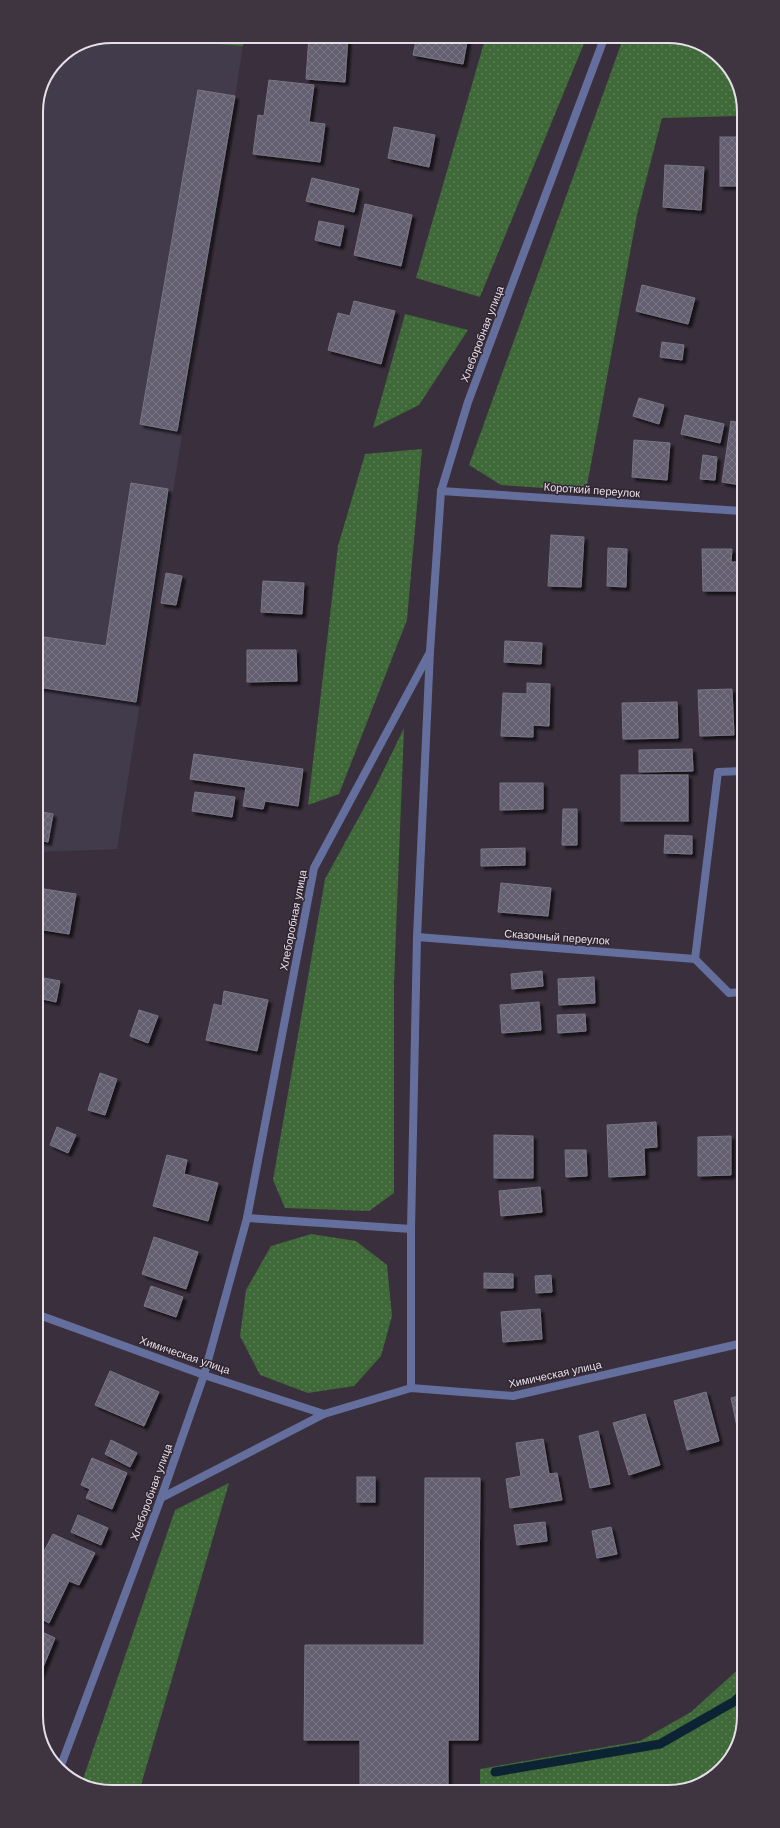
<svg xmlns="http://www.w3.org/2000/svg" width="780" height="1828" font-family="Arial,sans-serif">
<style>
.commercial{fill:#423b4b}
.grass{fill:url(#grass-dots)}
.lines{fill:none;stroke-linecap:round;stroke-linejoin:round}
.stream{stroke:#0c2333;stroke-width:9}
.building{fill:url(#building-cross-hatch);stroke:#797587;filter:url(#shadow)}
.minor{stroke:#656f9e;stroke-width:8}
.labels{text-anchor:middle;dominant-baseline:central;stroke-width:3;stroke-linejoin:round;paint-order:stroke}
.street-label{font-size:11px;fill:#e6dfe8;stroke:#302632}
.rim{fill:none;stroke:#e6dfe8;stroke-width:2}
</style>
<defs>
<pattern id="grass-dots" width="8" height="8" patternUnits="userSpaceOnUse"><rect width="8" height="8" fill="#3f6938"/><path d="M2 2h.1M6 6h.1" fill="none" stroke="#5b7e55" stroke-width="1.8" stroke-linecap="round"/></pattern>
<pattern id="building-cross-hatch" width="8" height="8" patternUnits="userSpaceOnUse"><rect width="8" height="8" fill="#635f70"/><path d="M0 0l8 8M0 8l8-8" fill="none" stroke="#797684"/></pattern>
<filter id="shadow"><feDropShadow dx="3.5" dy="3.5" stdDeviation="1" flood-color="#0009"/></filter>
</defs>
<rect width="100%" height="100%" fill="#3a2f3c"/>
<polygon class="commercial" points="110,36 243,46 117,849 38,852 36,108 59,58 83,42"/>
<g class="grass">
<polygon points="110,36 244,36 243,46"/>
<polygon points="486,36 587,36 480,297 416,278"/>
<polygon points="624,36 673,36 714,52 740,88 740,116 662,118 637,215 586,491 501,485 469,465"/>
<polygon points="405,314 468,330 419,405 373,428"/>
<polygon points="422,449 407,620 339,794 308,805 338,546 365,454"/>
<polygon points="404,728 394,983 394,1193 369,1211 285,1208 273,1180 325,879 375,788"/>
<polygon points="311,1234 356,1241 387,1265 392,1316 381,1356 354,1386 308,1393 260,1375 240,1336 246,1290 271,1246"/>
<polygon points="229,1483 139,1792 107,1792 82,1782 175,1510"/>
<polygon points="744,1664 744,1716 728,1762 692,1788 480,1789 480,1769 640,1741 691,1712"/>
</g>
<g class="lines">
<polyline class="stream" points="495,1772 660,1744 735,1701 744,1692"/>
</g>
<g class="building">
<polygon points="309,36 348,36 345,82 306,79"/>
<polygon points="417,36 468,36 463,64 413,55"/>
<polygon points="269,80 314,85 309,122 325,124 320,162 253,154 258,115 264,116"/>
<polygon points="198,90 235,96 177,431 140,424"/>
<polygon points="394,127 435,135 429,167 388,158"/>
<rect x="720" y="137" width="20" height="49"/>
<polygon points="665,165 704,167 701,210 663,207"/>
<polygon points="312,178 359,189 354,212 306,201"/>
<polygon points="365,204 412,215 401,266 354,255"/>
<polygon points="319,221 344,226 340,246 315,240"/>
<polygon points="642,285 695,298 688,324 636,311"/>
<polygon points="354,301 395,311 381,364 328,350 338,313 350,316"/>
<polygon points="662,342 684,345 682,360 660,357"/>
<polygon points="639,398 664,405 659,424 633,416"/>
<polygon points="685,415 724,424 720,443 681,434"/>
<polygon points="731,421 741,423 741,485 722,482"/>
<polygon points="634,440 670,443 667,480 632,477"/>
<polygon points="703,455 717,457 715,480 700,479"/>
<polygon points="131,483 168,489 136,702 38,687 37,636 106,646"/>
<polygon points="551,535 584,537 581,587 548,586"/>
<polygon points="608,548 627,549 626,587 607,586"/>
<polygon points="702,549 732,549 731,562 738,562 738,591 703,591"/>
<polygon points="166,573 182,576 176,605 161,603"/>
<polygon points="263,581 304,583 302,614 261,612"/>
<polygon points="505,641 542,643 541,664 504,662"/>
<polygon points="247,650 296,650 297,681 247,682"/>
<polygon points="527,683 550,684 549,726 533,725 533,737 501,736 503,693 527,694"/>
<polygon points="732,689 734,735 700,736 698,690"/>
<polygon points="677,702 678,738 623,739 622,703"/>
<polygon points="692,749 693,771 639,772 639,750"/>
<polygon points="194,754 303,769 298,806 265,801 263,809 243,806 246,787 190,779"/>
<rect x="621" y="775" width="67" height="46"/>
<polygon points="500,783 543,783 543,809 500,810"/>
<polygon points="195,792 235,797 232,817 192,811"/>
<polygon points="563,809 577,809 577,845 562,845"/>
<polygon points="38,811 53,814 48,842 38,840"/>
<polygon points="665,835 692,836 692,854 664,853"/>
<polygon points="525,848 525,865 481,866 481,849"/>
<polygon points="501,883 551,888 548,916 498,912"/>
<polygon points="38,888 76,894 69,934 38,929"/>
<polygon points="542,971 543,986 512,989 511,974"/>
<polygon points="38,977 60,981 56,1002 38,998"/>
<polygon points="594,977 595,1003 559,1005 558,979"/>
<polygon points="224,991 268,1000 257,1051 206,1040 214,1004 222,1006"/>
<polygon points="539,1002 541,1030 502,1033 500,1005"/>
<polygon points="139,1010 158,1016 148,1043 130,1036"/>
<polygon points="585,1014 586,1031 558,1033 557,1015"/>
<polygon points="100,1073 117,1079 105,1115 88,1110"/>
<polygon points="656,1122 657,1147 644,1148 645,1175 609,1177 607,1125"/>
<polygon points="57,1127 76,1135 68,1153 50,1145"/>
<polygon points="494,1135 533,1136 533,1178 494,1178"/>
<polygon points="731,1136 731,1175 698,1176 698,1137"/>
<polygon points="565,1150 586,1150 587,1176 566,1177"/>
<polygon points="167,1155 187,1160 184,1174 218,1183 208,1221 153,1206"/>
<polygon points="540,1187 542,1212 501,1216 499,1191"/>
<polygon points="154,1237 198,1252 186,1289 142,1274"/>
<polygon points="484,1273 513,1274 513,1288 484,1288"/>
<polygon points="551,1275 552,1292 536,1293 535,1276"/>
<polygon points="151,1286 183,1297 176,1317 144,1306"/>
<polygon points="540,1309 542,1339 503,1342 501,1312"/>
<polygon points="110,1371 159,1392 144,1426 95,1405"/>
<polygon points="706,1392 719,1441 687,1450 674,1401"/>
<polygon points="743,1395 743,1435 739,1436 731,1398"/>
<polygon points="645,1414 660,1465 629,1475 613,1423"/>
<polygon points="598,1431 610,1484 590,1488 579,1436"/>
<polygon points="543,1439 549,1474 557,1473 562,1500 510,1508 506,1479 521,1476 516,1443"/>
<polygon points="111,1440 137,1453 130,1467 105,1454"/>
<polygon points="92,1458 127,1473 112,1509 86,1498 90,1489 81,1485"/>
<rect x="357" y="1477" width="18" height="25"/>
<polygon points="425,1478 480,1478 478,1740 448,1740 448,1790 360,1790 360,1740 304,1740 305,1645 424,1645"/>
<polygon points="78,1515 108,1528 101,1545 71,1532"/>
<polygon points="545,1522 547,1541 517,1545 514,1525"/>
<polygon points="611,1527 617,1554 597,1558 592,1531"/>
<polygon points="53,1534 95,1553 79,1585 69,1581 49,1623 40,1618 40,1559"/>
<polygon points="40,1631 55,1638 40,1675"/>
</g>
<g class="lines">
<g class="minor">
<polyline points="441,491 741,511"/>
<polyline points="417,937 695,959 729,993 742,992"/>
<polyline points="695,959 718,772 742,771"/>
<polyline points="247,1218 411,1229"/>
<polyline points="39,1315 204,1375 324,1414 411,1388 513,1396 743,1343"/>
<polyline points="411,1388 411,1229 417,937 430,651 441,491 468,402 605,36"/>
<polyline points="161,1498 324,1414"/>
<polyline points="60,1768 161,1498 204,1375 247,1218 314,868 429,654"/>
</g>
</g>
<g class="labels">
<g class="street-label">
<text transform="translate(482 334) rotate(-69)">Хлеборобная улица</text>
<text transform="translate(592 490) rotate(4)">Короткий переулок</text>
<text transform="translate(293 920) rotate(-79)">Хлеборобная улица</text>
<text transform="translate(557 937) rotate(4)">Сказочный переулок</text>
<text transform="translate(185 1355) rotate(19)">Химическая улица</text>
<text transform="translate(555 1374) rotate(-12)">Химическая улица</text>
<text transform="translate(151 1492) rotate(-70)">Хлеборобная улица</text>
</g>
</g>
<path d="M0 0H780V1828H0ZM112 43H668A69 69 0 0 1 737 112V1716A69 69 0 0 1 668 1785H112A69 69 0 0 1 43 1716V112A69 69 0 0 1 112 43Z" fill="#3f3541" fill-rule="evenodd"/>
<path class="rim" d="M112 43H668A69 69 0 0 1 737 112V1716A69 69 0 0 1 668 1785H112A69 69 0 0 1 43 1716V112A69 69 0 0 1 112 43Z"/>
</svg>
